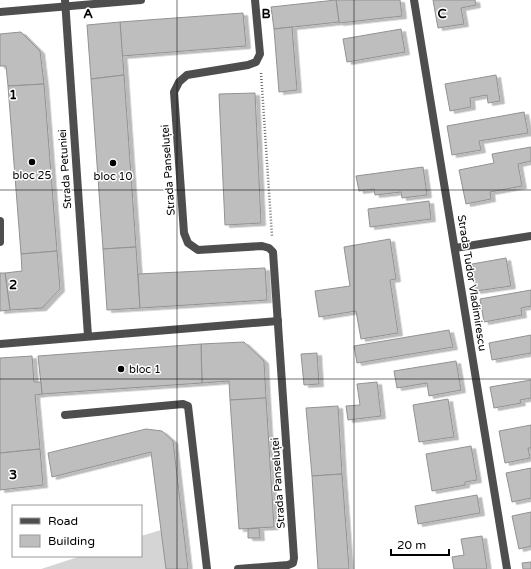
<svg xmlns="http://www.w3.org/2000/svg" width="531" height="569" font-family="'Varela Round',sans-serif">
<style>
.green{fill:#d5d5d5}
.building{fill:#bebebe;stroke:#929292;filter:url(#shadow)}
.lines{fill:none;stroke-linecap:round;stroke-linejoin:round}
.path{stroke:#707070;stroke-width:2.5;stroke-dasharray:1 2;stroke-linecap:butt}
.service{stroke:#4e4e4e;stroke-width:8}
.minor{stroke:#4e4e4e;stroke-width:8}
.grid{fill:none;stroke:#000;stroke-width:1;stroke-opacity:0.55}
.poi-dot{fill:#000;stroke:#fff;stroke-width:1.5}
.labels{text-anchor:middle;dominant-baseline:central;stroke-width:3;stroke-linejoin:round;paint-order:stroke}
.street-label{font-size:11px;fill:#000;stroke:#fff}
.poi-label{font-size:11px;fill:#000;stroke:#fff}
.grid-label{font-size:13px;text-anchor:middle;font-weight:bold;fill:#000;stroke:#fff;stroke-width:3;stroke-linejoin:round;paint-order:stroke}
</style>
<defs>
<filter id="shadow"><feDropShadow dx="4.5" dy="2.5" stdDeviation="0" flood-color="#0004"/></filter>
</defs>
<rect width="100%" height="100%" fill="#fff"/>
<polygon class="green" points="161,530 166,569 41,569 81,556 141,556 141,536"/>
<g class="building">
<polygon points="336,0 400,0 402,16 339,23"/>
<polygon points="336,0 339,22 274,29 271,7"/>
<polygon points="433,0 475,0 476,5 461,8 464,24 438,28"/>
<polygon points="243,13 246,46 122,56 120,22"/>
<polygon points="120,22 124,75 91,79 87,25"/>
<polygon points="292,27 297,90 279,92 274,29"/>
<polygon points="401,29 405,52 347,62 343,39"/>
<polygon points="21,32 40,51 44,84 8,86 6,66 0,66 0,34"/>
<polygon points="124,75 136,247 103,249 91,79"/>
<polygon points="496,75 500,101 488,103 487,95 470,98 471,107 450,111 445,84"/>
<polygon points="44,84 57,251 21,254 8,86"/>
<polygon points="255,93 261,223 225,225 219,94"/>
<polygon points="524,112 528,133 479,141 481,150 452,155 447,126"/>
<polygon points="531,147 531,161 518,164 522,186 490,192 491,199 466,204 459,170 494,163 492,154"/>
<polygon points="423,167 427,195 402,198 401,192 375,195 374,189 359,191 356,176"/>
<polygon points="429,201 431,219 370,227 368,209"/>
<polygon points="390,239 396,279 390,280 398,333 361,339 356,311 319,317 315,291 350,286 344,247"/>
<polygon points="136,247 140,308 107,310 103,249"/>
<polygon points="57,251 60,289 42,308 10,310 5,273 22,271 21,254"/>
<polygon points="506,258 511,286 476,291 472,264"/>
<polygon points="265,268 267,300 140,308 138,274"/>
<polygon points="0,273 5,273 10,310 0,311"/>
<polygon points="531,290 531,306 521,308 522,315 484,322 480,299"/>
<polygon points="449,330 453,347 357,363 354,346"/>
<polygon points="531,335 531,353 492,360 489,343"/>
<polygon points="244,342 264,361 266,398 230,400 229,381 202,383 201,344"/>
<polygon points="201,344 202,383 42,394 38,356"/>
<polygon points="317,353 319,384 304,385 301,354"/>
<polygon points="32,356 34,382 41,382 42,394 35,395 40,449 0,453 0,358"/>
<polygon points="456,361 461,390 429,396 427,383 397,388 394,371"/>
<polygon points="531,380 531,398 520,400 521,403 494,408 490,387"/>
<polygon points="377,382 381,416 348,420 346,406 360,405 357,384"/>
<polygon points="266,398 274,527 239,529 230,400"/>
<polygon points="448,399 454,437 419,442 413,405"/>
<polygon points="338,406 342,474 312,476 306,408"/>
<polygon points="531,425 531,448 528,448 530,458 505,463 499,431"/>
<polygon points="146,429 162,431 173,441 188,569 166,569 151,452 52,477 48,453"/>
<polygon points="471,446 477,480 465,482 465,485 432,491 426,454"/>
<polygon points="40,449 43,485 0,490 0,453"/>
<polygon points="531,468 531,498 512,502 506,473"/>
<polygon points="342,474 349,569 318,569 312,476"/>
<polygon points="477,495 480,513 418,524 415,506"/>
<polygon points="531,512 531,546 519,549 512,516"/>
<polygon points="259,528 260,538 248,538 248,529"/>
<polygon points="482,536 487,569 454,569 452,557 464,555 461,539"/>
<polygon points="531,562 531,569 523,569 522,563"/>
</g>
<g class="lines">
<polyline class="path" points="261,73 272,236"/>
<g class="service">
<polyline points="0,221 0,242"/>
<polyline points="65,415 183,404 188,406 207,569"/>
</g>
<g class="minor">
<polyline points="65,0 88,336"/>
<polyline points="414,0 507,569"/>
<polyline points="0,12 141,0"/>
<polyline points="455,248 531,236"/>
<polyline points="0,344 278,321"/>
<polyline points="238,569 288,565 293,563 294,558 273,252 269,248 262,246 198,250 188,243 184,233 174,92 179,82 187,75 248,65 256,62 260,54 255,0"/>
</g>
</g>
<path class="grid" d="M 177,0 L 177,569M 354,0 L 354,569M 0,190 L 531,190M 0,379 L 531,379"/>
<g class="poi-dot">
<circle cx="32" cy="162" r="4"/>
<circle cx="113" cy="163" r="4"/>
<circle cx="121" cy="369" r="4"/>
</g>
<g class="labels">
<g class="street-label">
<text transform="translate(65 169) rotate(-94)">Strada Petuniei</text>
<text transform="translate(168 170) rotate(-94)">Strada Panseluței</text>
<text transform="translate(472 283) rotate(81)">Strada Tudor Vladimirescu</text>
<text transform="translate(278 483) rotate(-94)">Strada Panseluței</text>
</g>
<g class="poi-label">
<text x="32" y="175">bloc 25</text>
<text x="113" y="176">bloc 10</text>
<text x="129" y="369" text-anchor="start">bloc 1</text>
</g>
</g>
<g class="grid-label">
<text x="88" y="18">A</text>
<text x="266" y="18">B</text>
<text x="442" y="18">C</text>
<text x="13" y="99">1</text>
<text x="13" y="289">2</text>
<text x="13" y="479">3</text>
</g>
<rect x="12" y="505" width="130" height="52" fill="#ffffff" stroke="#999999"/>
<rect x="20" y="518" width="20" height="6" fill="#4e4e4e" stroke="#999999"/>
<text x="48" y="525" font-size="12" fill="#000000">Road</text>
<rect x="20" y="535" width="20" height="12" fill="#bebebe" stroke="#999999"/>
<text x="48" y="545" font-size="12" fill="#000000">Building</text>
<path d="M391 549v6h58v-6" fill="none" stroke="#000000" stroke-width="2"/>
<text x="397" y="549" font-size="12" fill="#000000" stroke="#ffffff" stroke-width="3" paint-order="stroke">20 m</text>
</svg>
